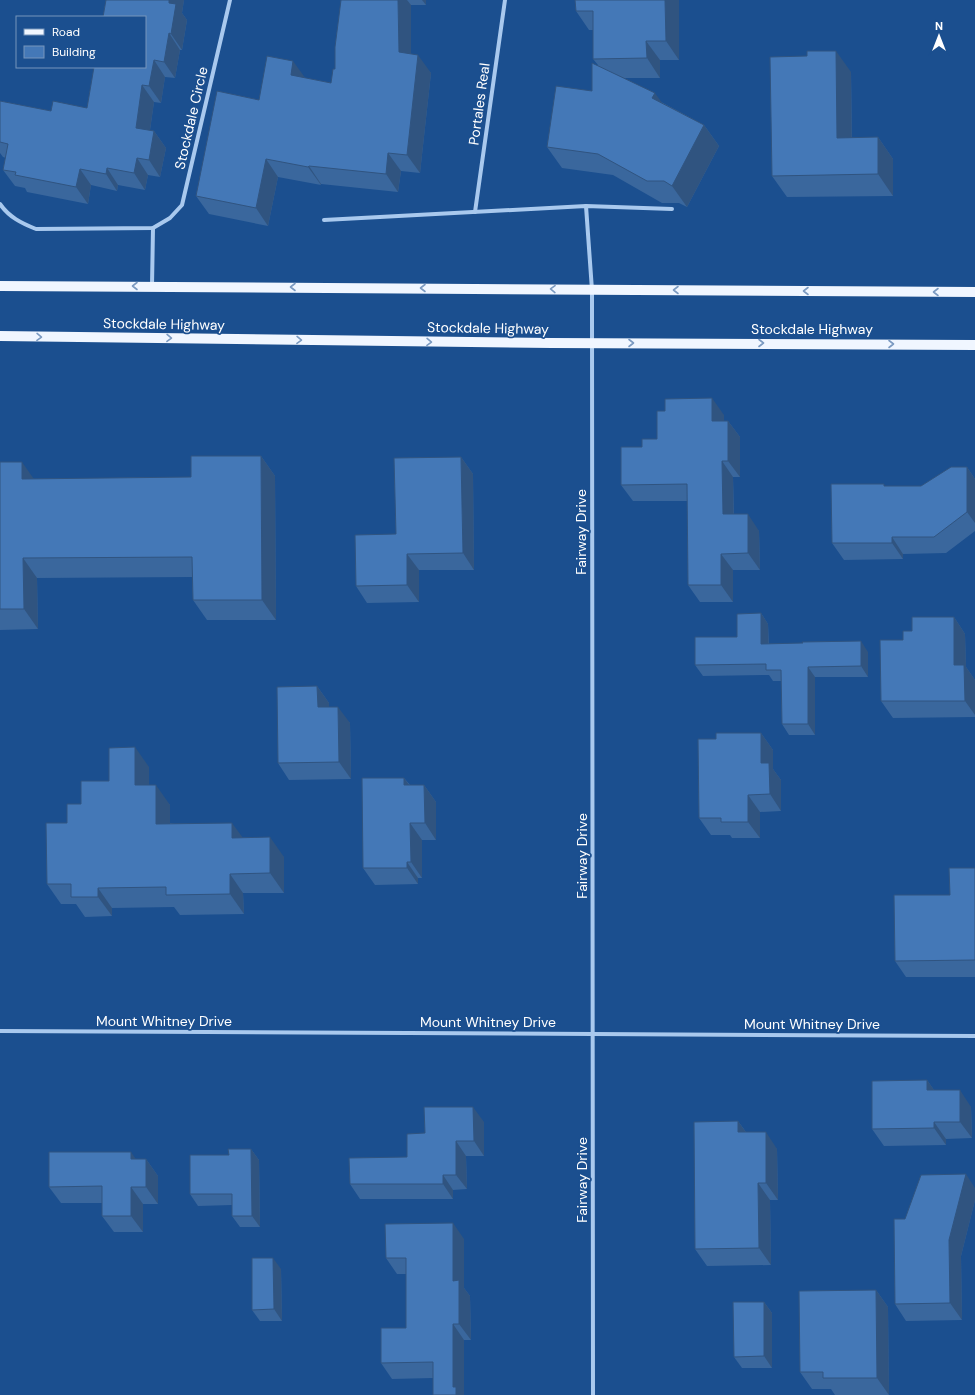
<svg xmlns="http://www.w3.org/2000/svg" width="975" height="1395" font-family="'DM Sans',sans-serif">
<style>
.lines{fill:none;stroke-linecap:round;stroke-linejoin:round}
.street{stroke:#a9c9ee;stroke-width:4}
.primary{stroke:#f0f6ff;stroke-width:10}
.wall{fill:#3a679d}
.shaded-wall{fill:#305480}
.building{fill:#4478b7;stroke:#305480}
.oneway{stroke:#7b9ac1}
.labels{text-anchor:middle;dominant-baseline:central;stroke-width:3.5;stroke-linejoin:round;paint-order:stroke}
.street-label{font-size:14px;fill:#fff;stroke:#1b4f8f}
</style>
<rect width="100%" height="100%" fill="#1b4f8f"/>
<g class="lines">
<g class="street">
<path d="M 0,204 C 9,217 21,223 36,229 L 153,228 L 170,218 L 182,205 L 230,0"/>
<polyline points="586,206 592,290 592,317 593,1395"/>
<polyline points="475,212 505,0"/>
<polyline points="324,220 586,206 672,209"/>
<polyline points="152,286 153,228"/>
<polyline points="0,1031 975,1036"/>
</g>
<g class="primary">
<polyline points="0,286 975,292"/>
<polyline points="0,336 552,343 975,345"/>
</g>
</g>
<g class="wall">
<polygon points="106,0 184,0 182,13 187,20 182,50 180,50 175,78 165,77 161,103 154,102 150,130 154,131 166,148 160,177 148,175 145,190 118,185 117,191 91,185 88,204 27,192 25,188 15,186 3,170 6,158 3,157 0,153 0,101 51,111 87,108"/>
<polygon points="341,0 426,0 426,5 411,5 411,54 431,73 420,173 401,171 398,192 321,184 321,185 278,177 268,226 209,214 196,196 259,100 306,78 331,83 335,69"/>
<polygon points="679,0 679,60 660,60 660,78 624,78 663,103 704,125 719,146 687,207 679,203 662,203 613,175 562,168 547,147 592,91 598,65 593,59 593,30 589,30 576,11"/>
<polygon points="851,72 852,138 878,137 893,159 893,196 787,197 772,176"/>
<polygon points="724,415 724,421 728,421 740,437 740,477 733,477 734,514 759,531 760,570 733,570 733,602 700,602 688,585 688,501 633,501 621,485 642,447 657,439"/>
<polygon points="261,456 275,476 276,620 207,620 193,600 192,577 37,578 38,629 0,630 0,462 34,479 191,477"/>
<polygon points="461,457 473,474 474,570 419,570 419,602 367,603 356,586 396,534"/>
<polygon points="967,467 975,479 975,531 946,553 903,554 903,559 844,560 832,543 886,486 921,486"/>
<polygon points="761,613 768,624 769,644 868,652 868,677 815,677 815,735 789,735 782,724 781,681 773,681 769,675 703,676 695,665 737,637"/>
<polygon points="954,617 965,634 966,667 975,680 975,717 893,718 881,701 912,631"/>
<polygon points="317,686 329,703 329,707 350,723 351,779 289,780 278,763"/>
<polygon points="761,733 773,750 773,769 781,780 781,811 760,812 760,838 732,838 730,835 711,835 699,818 716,739"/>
<polygon points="149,767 149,785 170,805 170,823 242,838 284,857 284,893 243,893 244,914 180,915 174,907 112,908 112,916 85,917 76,904 61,904 47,884 67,823 81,804 109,781"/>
<polygon points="404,778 410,785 424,785 436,802 436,840 422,840 422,878 418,878 418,884 375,885 363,868"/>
<polygon points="975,868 975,977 906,977 895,961 950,895"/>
<polygon points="927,1080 934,1090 971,1107 972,1138 946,1139 946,1145 884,1146 872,1129"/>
<polygon points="738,1121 746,1132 777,1149 778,1200 770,1200 771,1265 707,1266 695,1249"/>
<polygon points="484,1122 484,1156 466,1156 467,1189 453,1190 453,1199 360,1199 350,1184 407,1157 425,1133"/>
<polygon points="251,1149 259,1160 260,1227 240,1227 232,1216 232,1205 198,1206 190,1194 229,1155"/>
<polygon points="136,1159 146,1159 158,1176 158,1204 143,1204 143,1232 114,1232 102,1216 102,1203 61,1203 49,1187"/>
<polygon points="975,1188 975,1200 961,1256 962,1320 906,1321 895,1304 905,1219"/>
<polygon points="464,1239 464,1288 470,1296 471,1340 464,1340 464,1395 433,1395 433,1378 392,1379 381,1363 406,1328 406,1274 397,1274 386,1258"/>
<polygon points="281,1269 282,1321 260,1321 252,1310"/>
<polygon points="876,1290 888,1307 889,1395 835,1395 831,1389 812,1389 800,1372"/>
<polygon points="764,1302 772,1313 772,1368 742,1368 734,1357"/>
</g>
<g class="shaded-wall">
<polygon points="169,0 184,0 182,13 187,20 182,50 171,34 169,3"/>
<polygon points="398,0 407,0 411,5 411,71 399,52"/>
<polygon points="422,0 426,0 426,5"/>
<polygon points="665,0 679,0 679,60 666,41"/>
<polygon points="169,33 180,50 175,78 164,62"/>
<polygon points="646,41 660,60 660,78 647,58"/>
<polygon points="836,51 851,72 852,159 837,138"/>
<polygon points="418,55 431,73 420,173 407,155"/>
<polygon points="154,60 165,77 161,103 149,86"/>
<polygon points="293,61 306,79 291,75"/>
<polygon points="142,85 154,102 148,144 136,128"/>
<polygon points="655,93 670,114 652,98"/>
<polygon points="704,125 719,146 687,207 672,186"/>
<polygon points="154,131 166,148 160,177 149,160"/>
<polygon points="878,137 893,159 893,196 878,174"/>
<polygon points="388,153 401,171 398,192 386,174"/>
<polygon points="137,158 148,175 145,190 134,173"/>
<polygon points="266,159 278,177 268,226 256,208"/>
<polygon points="309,166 321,184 321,185 308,167"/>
<polygon points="107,168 118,185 117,191 106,174"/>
<polygon points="80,169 91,185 88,204 76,187"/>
<polygon points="712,398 724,415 724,437 712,421"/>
<polygon points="728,421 740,437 740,477 728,461"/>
<polygon points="261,456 275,476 276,620 262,600"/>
<polygon points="461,457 473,474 474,570 463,553"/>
<polygon points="722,461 733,477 734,531 723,514"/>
<polygon points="22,462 36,482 22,479"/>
<polygon points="967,467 975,479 975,523 967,512"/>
<polygon points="748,514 759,531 760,570 748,553"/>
<polygon points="892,537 903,554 903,559 892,543"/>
<polygon points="407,554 419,570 419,602 407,585"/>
<polygon points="721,554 733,570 733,602 721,585"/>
<polygon points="23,558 37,578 38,629 24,609"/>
<polygon points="761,613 768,624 769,655 761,644"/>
<polygon points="954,617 965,634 966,667 975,680 975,715 965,701 954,665"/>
<polygon points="861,641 868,652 868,677 861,666"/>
<polygon points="808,667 815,677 815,735 808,724"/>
<polygon points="317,686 329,703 329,724 318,707"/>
<polygon points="338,707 350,723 351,779 339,762"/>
<polygon points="761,733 773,750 773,769 781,780 781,811 770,794 761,763"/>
<polygon points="135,747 149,767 149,805 135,785"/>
<polygon points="404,778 416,794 404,785"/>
<polygon points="156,785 170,805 170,843 156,824"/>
<polygon points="424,785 436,802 436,840 425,823"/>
<polygon points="748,795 760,812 760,838 748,822"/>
<polygon points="232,823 246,842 232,838"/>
<polygon points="410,823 422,840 422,878 411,862"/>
<polygon points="270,837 284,857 284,893 270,873"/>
<polygon points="407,862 418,878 418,884 407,868"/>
<polygon points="230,874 243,893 244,914 230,894"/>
<polygon points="98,888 112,908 112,916 98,897"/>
<polygon points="927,1080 939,1097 927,1090"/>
<polygon points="960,1090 971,1107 972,1138 960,1122"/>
<polygon points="473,1107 484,1122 484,1156 474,1141"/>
<polygon points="738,1121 750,1138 738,1132"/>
<polygon points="934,1122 946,1139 946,1145 934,1128"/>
<polygon points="766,1132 777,1149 778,1200 766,1183"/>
<polygon points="456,1141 466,1156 467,1189 456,1175"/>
<polygon points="251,1149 259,1160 260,1227 252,1216"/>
<polygon points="131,1152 142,1168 131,1159"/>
<polygon points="146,1159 158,1176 158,1204 146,1187"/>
<polygon points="966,1174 975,1188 975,1200 961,1256 962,1320 950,1303 949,1240"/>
<polygon points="443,1175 453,1190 453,1199 443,1184"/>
<polygon points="758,1183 770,1200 771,1265 759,1248"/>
<polygon points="131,1187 143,1204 143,1232 131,1216"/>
<polygon points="453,1223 464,1239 464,1288 470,1296 471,1340 459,1324 453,1281"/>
<polygon points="273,1258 281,1269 282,1321 274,1309"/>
<polygon points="876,1290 888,1307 889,1395 877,1378"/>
<polygon points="764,1302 772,1313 772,1368 764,1356"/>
<polygon points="453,1324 464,1340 464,1395 456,1395 453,1387"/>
</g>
<g class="building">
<polygon points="106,0 169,0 169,3 176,4 171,34 169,33 164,62 154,60 149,86 142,85 136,128 154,131 149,160 137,158 134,173 107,168 106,174 80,169 76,187 15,175 16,172 3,170 8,144 0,142 0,101 51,111 53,101 87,108 94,67 145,67 145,17 103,17"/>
<polygon points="341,0 398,0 399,52 418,55 407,155 388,153 386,174 309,166 308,167 266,159 256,208 196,196 217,91 259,100 267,56 293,61 291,75 331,83 333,69 335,69 335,47"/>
<polygon points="575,0 665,0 666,41 646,41 647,58 593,59 593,11 576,11"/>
<polygon points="807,51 836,51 837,138 878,137 878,174 772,176 770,57 807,56"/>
<polygon points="592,63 655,93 652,98 704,125 672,186 664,181 647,181 598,154 547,147 556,86 592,91"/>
<polygon points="712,398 712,421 728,421 728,461 722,461 723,514 748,514 748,553 721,554 721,585 688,585 687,484 621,485 621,447 642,447 642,439 657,439 657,411 665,411 665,399"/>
<polygon points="191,456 261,456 262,600 193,600 192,557 23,558 24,609 0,609 0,462 22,462 22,479 191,477"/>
<polygon points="461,457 463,553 407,554 407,585 356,586 355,535 396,534 394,458"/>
<polygon points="951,467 967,467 967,512 934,537 892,537 892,543 832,543 831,484 884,484 884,486 921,486"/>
<polygon points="761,613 761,644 803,643 802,642 861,641 861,666 808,667 808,724 782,724 781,670 766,670 766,664 695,665 695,637 737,637 737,614"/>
<polygon points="912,617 954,617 954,665 964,665 965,701 881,701 880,640 903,640 903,631 912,631"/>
<polygon points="317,686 318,707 338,707 339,762 278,763 277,687"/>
<polygon points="716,733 761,733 761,763 769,763 770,794 748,795 748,822 721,822 721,818 699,818 698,739 716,739"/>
<polygon points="135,747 135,785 156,785 156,824 232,823 232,838 270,837 270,873 230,874 230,894 166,895 166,887 98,888 98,897 71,897 71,884 47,884 46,823 67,823 67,804 81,804 81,781 109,781 109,748"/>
<polygon points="362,778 404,778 404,785 424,785 425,823 410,823 411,862 407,862 407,868 363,868"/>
<polygon points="949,868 975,868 975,960 895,961 894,895 950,895"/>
<polygon points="927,1080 927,1090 960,1090 960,1122 934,1122 934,1128 872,1129 872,1081"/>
<polygon points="424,1107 473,1107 474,1141 456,1141 456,1175 443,1175 443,1184 350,1184 349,1158 407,1157 407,1134 425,1133"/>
<polygon points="738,1121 738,1132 766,1132 766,1183 758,1183 759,1248 695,1249 694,1122"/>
<polygon points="228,1149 251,1149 252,1216 232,1216 232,1194 190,1194 190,1155 229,1155"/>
<polygon points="49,1152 131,1152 131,1159 146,1159 146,1187 131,1187 131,1216 102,1216 102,1186 49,1187"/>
<polygon points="966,1174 949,1240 950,1303 895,1304 894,1219 905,1219 921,1175"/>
<polygon points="453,1223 453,1281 459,1280 459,1324 453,1324 453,1387 456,1387 456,1395 433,1395 433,1362 381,1363 381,1328 406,1328 406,1258 386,1258 385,1224"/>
<polygon points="252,1258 273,1258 274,1309 252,1310"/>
<polygon points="876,1290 877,1378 823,1378 823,1372 800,1372 799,1291"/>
<polygon points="733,1302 764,1302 764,1356 734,1357"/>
</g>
<defs><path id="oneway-chevron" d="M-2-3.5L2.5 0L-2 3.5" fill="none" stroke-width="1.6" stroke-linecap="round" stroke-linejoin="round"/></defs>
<g class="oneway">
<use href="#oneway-chevron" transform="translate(135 286) rotate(180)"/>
<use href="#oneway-chevron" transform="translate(293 287) rotate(-180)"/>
<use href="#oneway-chevron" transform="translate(423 288) rotate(-180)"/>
<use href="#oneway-chevron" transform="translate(553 289) rotate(-179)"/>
<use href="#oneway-chevron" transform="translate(676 290) rotate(-180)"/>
<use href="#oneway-chevron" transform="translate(806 291) rotate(-180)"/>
<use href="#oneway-chevron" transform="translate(936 292) rotate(-180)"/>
<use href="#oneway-chevron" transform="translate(39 337) rotate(1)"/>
<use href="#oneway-chevron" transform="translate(169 338) rotate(1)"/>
<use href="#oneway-chevron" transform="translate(299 340) rotate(1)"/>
<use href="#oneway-chevron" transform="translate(429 342) rotate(1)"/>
<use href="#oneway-chevron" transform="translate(631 343)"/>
<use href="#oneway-chevron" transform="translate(761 343)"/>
<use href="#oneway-chevron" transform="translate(891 344)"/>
</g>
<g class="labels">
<g class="street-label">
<text transform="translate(479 104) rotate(-82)">Portales Real</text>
<text transform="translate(191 118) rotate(-77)">Stockdale Circle</text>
<text transform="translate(164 324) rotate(1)">Stockdale Highway</text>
<text transform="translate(488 328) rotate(1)">Stockdale Highway</text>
<text x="812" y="329">Stockdale Highway</text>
<text transform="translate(581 532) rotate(-90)">Fairway Drive</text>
<text transform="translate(582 856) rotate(-90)">Fairway Drive</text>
<text x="164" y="1021">Mount Whitney Drive</text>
<text x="488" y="1022">Mount Whitney Drive</text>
<text x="812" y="1024">Mount Whitney Drive</text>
<text transform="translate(582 1180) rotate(-90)">Fairway Drive</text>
</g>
</g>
<rect x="16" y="16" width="130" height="52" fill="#1b4f8f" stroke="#7695bc"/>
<rect x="24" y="29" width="20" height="6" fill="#f0f6ff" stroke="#7695bc"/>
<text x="52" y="36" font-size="12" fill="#ffffff">Road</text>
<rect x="24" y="46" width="20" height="12" fill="#4478b7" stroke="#7695bc"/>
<text x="52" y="56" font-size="12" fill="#ffffff">Building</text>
<g transform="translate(939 36)" stroke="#1b4f8f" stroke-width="3" paint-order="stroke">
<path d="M0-3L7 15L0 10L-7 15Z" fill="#ffffff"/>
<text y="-6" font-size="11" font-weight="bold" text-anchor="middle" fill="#ffffff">N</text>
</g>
</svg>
